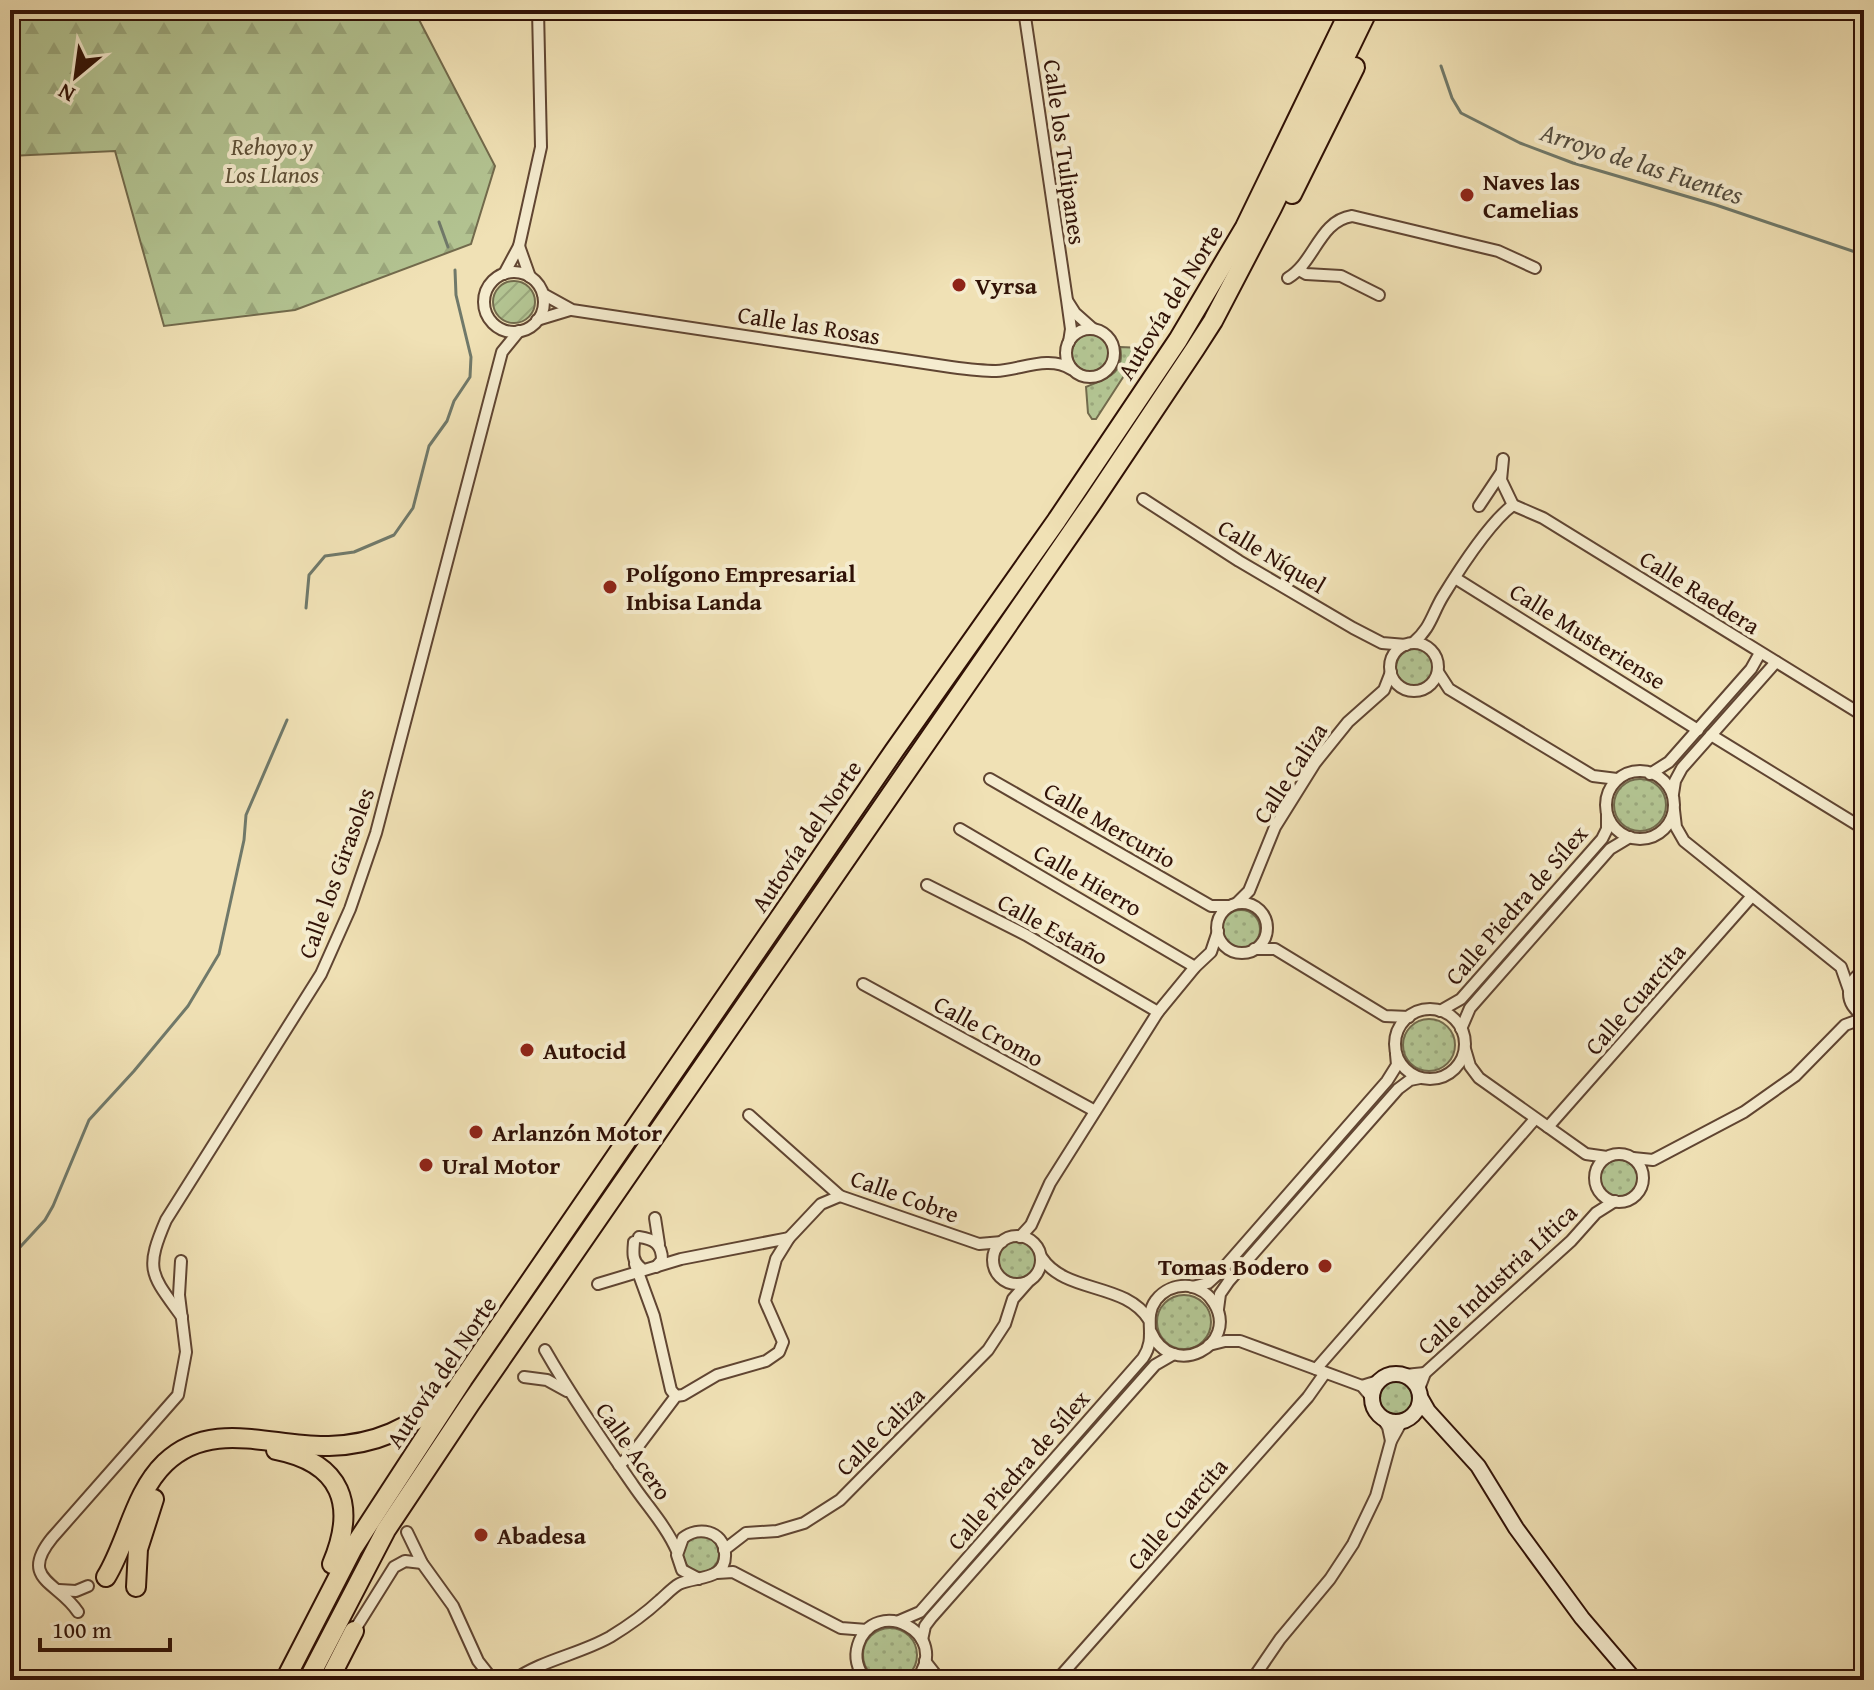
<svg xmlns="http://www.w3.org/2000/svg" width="1874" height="1690" font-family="'Gentium Book Plus',serif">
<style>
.grass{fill:url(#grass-dots);stroke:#726a4c;stroke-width:2}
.forest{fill:url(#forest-firs);stroke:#726a4c;stroke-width:2}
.garden{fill:url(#garden-furrows);stroke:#726a4c;stroke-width:2}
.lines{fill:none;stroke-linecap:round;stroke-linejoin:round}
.stream{stroke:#70796a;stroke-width:3}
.street-casing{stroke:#604532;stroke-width:14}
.secondary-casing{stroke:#301106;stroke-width:18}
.highway-casing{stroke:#301106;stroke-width:22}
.street{stroke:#f5eccf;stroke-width:10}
.secondary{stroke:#f5eccf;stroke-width:14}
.highway{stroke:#f0e1b5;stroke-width:18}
.poi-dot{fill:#8f2418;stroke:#f5eccf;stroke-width:3}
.labels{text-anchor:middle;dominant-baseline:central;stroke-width:8;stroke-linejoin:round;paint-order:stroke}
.park-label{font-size:24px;font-style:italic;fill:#5e5037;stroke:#f5eccf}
.street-label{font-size:24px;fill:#301106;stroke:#f5eccf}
.poi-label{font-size:24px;font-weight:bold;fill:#301106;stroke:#f5eccf;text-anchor:start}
.water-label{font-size:26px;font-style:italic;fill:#554e40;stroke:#f5eccf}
</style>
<defs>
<pattern id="grass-dots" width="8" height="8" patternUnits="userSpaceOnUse" patternTransform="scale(2)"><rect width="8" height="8" fill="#b3c492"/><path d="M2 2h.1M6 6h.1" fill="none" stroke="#9aa77c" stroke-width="1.8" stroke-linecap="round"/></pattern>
<pattern id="forest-firs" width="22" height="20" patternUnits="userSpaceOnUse" patternTransform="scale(2)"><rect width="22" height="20" fill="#b3c492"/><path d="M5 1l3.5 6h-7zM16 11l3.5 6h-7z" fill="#9aa77c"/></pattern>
<pattern id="garden-furrows" width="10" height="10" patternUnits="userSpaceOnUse" patternTransform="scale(2)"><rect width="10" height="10" fill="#b3c492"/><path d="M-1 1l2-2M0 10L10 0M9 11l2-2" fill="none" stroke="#9aa77c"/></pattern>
</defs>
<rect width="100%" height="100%" fill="#f0e1b5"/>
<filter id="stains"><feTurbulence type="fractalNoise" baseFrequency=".0025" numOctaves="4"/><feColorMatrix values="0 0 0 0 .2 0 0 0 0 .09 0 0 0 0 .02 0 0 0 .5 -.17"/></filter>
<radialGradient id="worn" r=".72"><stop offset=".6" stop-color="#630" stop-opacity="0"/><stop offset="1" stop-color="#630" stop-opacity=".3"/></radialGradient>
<g class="grass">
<circle cx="1091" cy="353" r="19"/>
<path d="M 1120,347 L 1142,348 L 1096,419 L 1092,419 L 1088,413 L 1086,387 C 1104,379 1126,375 1120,347 Z"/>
<circle cx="1415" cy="668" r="19"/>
<circle cx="1640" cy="805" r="26"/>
<circle cx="1241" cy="929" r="19"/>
<circle cx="1429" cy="1045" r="26"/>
<circle cx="1619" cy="1179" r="19"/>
<circle cx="1017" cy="1260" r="19"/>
<circle cx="1184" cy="1322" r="27"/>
<circle cx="1395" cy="1398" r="18"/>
<circle cx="701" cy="1554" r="18"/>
<circle cx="890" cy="1655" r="27"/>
</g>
<polygon class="forest" points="10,10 414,10 495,166 471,244 295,310 164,326 115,151 10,156"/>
<circle class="garden" cx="514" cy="302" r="21"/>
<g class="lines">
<g class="stream">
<polyline points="1441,66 1452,98 1461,113 1520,143 1573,163 1716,205 1864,255"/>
<polyline points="439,222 448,247"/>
<polyline points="306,608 309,575 325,556 354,552 394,535 413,508 429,446 447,421 454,401 470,377 471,357 456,295 455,270"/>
<polyline points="10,1258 45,1220 53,1206 89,1120 134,1071 188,1006 219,954 244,840 246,815 287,720"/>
</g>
<defs>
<g id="street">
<polyline points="1024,10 1067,300 1071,329 1069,342"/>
<polyline points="519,246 530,277"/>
<polyline points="1299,270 1306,274 1341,276 1379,295"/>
<circle cx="514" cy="302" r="30"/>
<polyline points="504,274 519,246 541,147 538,10"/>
<path d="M 1288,278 C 1315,262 1319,221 1352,216 L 1498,251 L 1535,268"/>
<path d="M 543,294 L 572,310 L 951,367 C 966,369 981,371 996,371 C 1020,370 1049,355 1071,369"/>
<polyline points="1068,302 1075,313 1093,329"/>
<polyline points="537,320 570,310"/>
<circle cx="1090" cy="353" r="24"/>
<polyline points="1503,459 1501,480 1513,505"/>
<polyline points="1143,499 1239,561 1353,628 1382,643 1406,645"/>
<polyline points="1513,505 1543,518 1864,716"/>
<polyline points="1479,506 1501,473"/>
<polyline points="1455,578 1698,730"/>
<circle cx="1414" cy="667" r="24"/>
<path d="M 1413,643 C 1431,628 1432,614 1443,596 C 1459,570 1489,523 1513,505"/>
<polyline points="1438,672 1449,689 1593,776 1617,779"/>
<polyline points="1711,735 1864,829"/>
<circle cx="1640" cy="805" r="34"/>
<polyline points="1650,774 1669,762 1751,669 1760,653"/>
<polyline points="990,779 1211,906 1230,906"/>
<polyline points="1673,794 1675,781 1682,768 1776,662"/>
<polyline points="1674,810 1676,827 1684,841 1841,967 1849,990"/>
<polyline points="960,829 1195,967"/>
<polyline points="927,885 1026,935 1158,1012"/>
<polyline points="1237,903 1249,891 1275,827 1315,763 1348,722 1384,690 1391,672"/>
<circle cx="1242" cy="928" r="25"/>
<polyline points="1254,949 1275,949 1385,1016 1409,1017"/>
<path d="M 1864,971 C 1844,982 1844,1005 1864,1016"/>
<polyline points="863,984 1095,1111"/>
<circle cx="1430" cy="1044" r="35"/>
<polyline points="1440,1011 1461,999 1602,839 1607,829 1607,815"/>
<polyline points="1461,1029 1470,1008 1610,849 1630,837"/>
<polyline points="1465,1049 1470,1066 1479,1078 1586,1154 1607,1157"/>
<polyline points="749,1115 840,1196 979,1244 1002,1242"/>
<polyline points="1548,1127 1752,896"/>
<circle cx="1619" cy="1178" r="24"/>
<polyline points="1633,1158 1653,1160 1744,1112 1795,1076 1845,1025 1864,1018"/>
<polyline points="655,1218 659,1244"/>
<circle cx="1017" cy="1260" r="24"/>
<path d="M 639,1237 C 654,1239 662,1244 662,1260 L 656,1267"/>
<polyline points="1020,1237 1031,1225 1050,1183 1158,1012 1195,967 1211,952 1218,931"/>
<path d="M 634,1242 C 633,1253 632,1261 641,1268"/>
<path d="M 1042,1258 C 1066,1294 1126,1282 1149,1320"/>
<polyline points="635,1264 654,1316 671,1390 676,1396"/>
<polyline points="598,1284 681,1259 789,1238"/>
<polyline points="1192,1287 1208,1283 1220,1272 1387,1081 1397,1065 1396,1054"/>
<polyline points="1218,1309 1220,1294 1229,1281 1398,1089 1410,1080 1420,1078"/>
<path d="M 182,1317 C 151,1274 144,1271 166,1220 L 321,974 L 350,909 L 376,833 L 502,352 L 519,331"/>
<polyline points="1209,1345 1225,1341 1240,1341 1362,1386 1372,1398"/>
<path d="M 545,1350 C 572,1397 602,1440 633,1485 C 648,1507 666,1526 677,1551"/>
<polyline points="1316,1369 1535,1119"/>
<polyline points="1405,1375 1425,1373"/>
<polyline points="524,1377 547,1380 567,1391"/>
<polyline points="1362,1386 1378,1381"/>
<polyline points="1419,1389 1425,1373 1571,1241 1596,1213 1615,1201"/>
<polyline points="1380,1415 1388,1427 1391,1441"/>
<polyline points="619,1465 633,1453 676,1396 683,1395 717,1375 766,1361 779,1352 783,1342 765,1301 776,1259 789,1238 821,1204 840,1196"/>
<polyline points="407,1532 422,1563 453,1606 478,1661 493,1680"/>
<polyline points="724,1550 746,1533 777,1531 804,1523 840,1500 988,1350 1005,1324 1013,1299 1028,1282"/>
<polyline points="717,1573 733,1572 841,1628 867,1630"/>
<polyline points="59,1590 76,1591 88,1586"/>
<path d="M 78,1612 C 59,1582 18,1580 52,1538 L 178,1395 L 186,1352 L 179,1295 L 181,1261"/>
<path d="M 899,1621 L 920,1612 L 1143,1358 C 1158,1336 1142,1319 1156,1300 C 1164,1290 1176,1285 1189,1286 C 1199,1288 1209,1294 1214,1303 C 1240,1345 1172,1381 1151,1332"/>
<polyline points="354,1631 394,1567 405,1561 422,1563"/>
<polyline points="922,1640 925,1626 931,1618 1155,1365 1174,1354"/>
<polyline points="925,1661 940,1680"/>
<path d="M 514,1680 C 542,1660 580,1654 610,1637 C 628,1626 645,1614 660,1600 C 666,1595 672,1588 679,1584 C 696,1576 727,1581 725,1553 C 723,1530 698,1526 683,1538 L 677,1555 L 682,1570 L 699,1579"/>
<path d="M 866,1680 C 858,1670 854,1658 858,1645 C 874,1594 954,1633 916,1680"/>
<polyline points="1057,1680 1308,1397 1325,1373"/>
<polyline points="1252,1680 1280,1639 1330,1579 1353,1544 1376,1496 1391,1441 1402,1421"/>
</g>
<g id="secondary">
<circle cx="1396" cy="1398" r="24"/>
<polyline points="1420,1397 1428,1411 1478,1466 1516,1528 1582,1618 1635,1680"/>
</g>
<g id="highway">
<polyline points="1292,194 1355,67"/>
<path d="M 276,1450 C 342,1463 357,1505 332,1564"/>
<path d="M 106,1577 C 128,1541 134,1493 165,1463 C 212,1418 272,1448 329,1446 C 372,1445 414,1429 443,1396"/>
<polyline points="136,1587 138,1549 154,1499"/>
<polyline points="285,1680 353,1548 463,1379 894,751 1057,520 1178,340 1245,227 1350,10"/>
<polyline points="308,1680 386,1530 470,1404 1094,500 1195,349 1213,321 1272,208 1368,10"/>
<polyline points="329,1680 354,1631"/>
</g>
</defs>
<use href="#street" class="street-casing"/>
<use href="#secondary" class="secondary-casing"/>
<use href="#highway" class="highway-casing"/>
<use href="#street" class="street"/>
<use href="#secondary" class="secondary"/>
<use href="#highway" class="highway"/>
</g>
<g class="poi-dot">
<circle cx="1467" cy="195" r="8"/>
<circle cx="959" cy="285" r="8"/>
<circle cx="610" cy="587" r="8"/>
<circle cx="527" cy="1050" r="8"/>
<circle cx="476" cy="1132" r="8"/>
<circle cx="426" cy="1165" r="8"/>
<circle cx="1325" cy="1266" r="8"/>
<circle cx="481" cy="1535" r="8"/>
</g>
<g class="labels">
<g class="park-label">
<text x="272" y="146">Rehoyo y<tspan x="272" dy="28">Los Llanos</tspan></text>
</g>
<g class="street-label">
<text transform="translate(1065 152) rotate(82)">Calle los Tulipanes</text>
<text transform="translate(1170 302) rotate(-58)">Autovía del Norte</text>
<text transform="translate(809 325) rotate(9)">Calle las Rosas</text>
<text transform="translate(1272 556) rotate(31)">Calle Níquel</text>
<text transform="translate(1700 592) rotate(32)">Calle Raedera</text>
<text transform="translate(1588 636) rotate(32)">Calle Musteriense</text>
<text transform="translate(1290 773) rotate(-57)">Calle Caliza</text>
<text transform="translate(1110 825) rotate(30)">Calle Mercurio</text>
<text transform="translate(806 836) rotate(-56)">Autovía del Norte</text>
<text transform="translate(336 873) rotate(-70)">Calle los Girasoles</text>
<text transform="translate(1088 880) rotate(30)">Calle Hierro</text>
<text transform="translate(1516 905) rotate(-49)">Calle Piedra de Sílex</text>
<text transform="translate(1053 929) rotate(29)">Calle Estaño</text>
<text transform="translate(1635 999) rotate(-49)">Calle Cuarcita</text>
<text transform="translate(989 1031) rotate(29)">Calle Cromo</text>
<text transform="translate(905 1196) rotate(20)">Calle Cobre</text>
<text transform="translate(1497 1279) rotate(-43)">Calle Industria Lítica</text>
<text transform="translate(441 1372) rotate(-56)">Autovía del Norte</text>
<text transform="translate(880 1431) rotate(-45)">Calle Caliza</text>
<text transform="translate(634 1451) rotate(55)">Calle Acero</text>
<text transform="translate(1018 1470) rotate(-49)">Calle Piedra de Sílex</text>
<text transform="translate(1177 1514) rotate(-49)">Calle Cuarcita</text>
</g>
<g class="poi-label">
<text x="1483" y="181">Naves las<tspan x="1483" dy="28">Camelias</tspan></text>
<text x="975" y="285">Vyrsa</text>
<text x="626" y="573">Polígono Empresarial<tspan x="626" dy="28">Inbisa Landa</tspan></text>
<text x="543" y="1050">Autocid</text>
<text x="492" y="1132">Arlanzón Motor</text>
<text x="442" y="1165">Ural Motor</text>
<text x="1309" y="1266" text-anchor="end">Tomas Bodero</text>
<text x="497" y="1535">Abadesa</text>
</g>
<g class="water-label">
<text transform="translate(1642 163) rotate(18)">Arroyo de las Fuentes</text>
</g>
</g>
<rect width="1874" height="1690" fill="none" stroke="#f0e1b5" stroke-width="40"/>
<rect x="12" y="12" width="1850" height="1666" fill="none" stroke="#301106" stroke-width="4"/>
<rect x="20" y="20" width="1834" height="1650" fill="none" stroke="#301106" stroke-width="2"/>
<g transform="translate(76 76) rotate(209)" stroke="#f5eccf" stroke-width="6" paint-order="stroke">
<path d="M0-6L14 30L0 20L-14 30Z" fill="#301106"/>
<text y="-12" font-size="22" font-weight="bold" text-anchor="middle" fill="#301106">N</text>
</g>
<path d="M40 1638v12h130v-12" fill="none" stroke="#301106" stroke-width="4"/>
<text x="52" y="1638" font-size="24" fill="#301106" stroke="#f5eccf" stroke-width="6" paint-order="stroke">100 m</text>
<rect width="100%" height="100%" filter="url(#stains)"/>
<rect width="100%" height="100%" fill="url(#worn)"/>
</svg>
